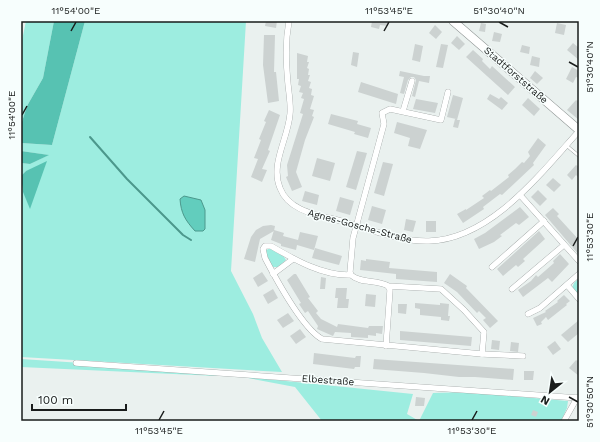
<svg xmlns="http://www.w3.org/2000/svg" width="600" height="442" font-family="'Work Sans',sans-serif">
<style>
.green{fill:#9dede0}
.forest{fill:#57c2b2}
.water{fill:#62cdbd;stroke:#4c988c}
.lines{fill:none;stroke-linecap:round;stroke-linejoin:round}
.stream{stroke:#4c988c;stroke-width:2}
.building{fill:#ccd2d1}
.service-casing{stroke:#909695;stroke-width:3.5}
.minor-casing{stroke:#909695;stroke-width:6}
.secondary-casing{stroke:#909695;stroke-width:9}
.service{stroke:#fff;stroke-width:2.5}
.minor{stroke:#fff;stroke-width:5.5}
.secondary{stroke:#fff;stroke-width:8}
.ticks{fill:none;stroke:#191c1b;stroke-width:1.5}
.labels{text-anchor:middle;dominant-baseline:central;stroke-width:3;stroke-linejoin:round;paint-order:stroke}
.street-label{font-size:10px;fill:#191c1b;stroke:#f7fefd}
.neatline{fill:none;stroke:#191c1b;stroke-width:1.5}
.ticks-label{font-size:10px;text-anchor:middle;fill:#191c1b}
</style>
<rect width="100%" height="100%" fill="#eaf1ef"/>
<g class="green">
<polygon points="26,21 54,21 43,78 27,106 21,125 21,45"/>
<polygon points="85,21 246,21 231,271 253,314 262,338 282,372 21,357 21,180 23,192 26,171 21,176 21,163 30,164 48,155 21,151 21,143 52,145"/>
<polygon points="270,248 284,257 286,260 278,267 272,267 265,251"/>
<polygon points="579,278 579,295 572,288 574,283"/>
<polygon points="21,359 219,372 217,376 21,367"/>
<polygon points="237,376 413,394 407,414 419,421 433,393 467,392 568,401 567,408 561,421 322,421 295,387"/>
</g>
<g class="forest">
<polygon points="54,21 85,21 52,145 21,143 21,125 27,106 43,78"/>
<polygon points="21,151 49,155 30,164 21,163"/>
<polygon points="47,161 30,209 23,192 21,176 26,171"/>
</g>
<path class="water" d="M 184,196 L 201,200 L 205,210 L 205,229 L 203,231 L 195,231 C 185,220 181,213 180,199 Z"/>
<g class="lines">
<polyline class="stream" points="90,137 127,179 183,235 191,240"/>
</g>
<g class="building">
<polygon points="266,21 277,21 276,28 265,26"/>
<polygon points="372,21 389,21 388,26 380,25 379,29 371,27"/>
<polygon points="481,23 486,24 485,32 479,31"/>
<polygon points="557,23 566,25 564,35 555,33"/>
<polygon points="435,25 442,32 436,39 429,33"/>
<polygon points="494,32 502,34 500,42 492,41"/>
<polygon points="264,35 275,35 274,72 276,72 279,101 268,103 263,65"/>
<polygon points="457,36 465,44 459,50 451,43"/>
<polygon points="573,43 579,48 579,60 567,50"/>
<polygon points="415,44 423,46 420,62 412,60"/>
<polygon points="441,44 448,45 443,68 436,67"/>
<polygon points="522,45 530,47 529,54 520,52"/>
<polygon points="473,50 483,59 482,61 490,69 492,66 515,87 508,95 466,57"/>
<polygon points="353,52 359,53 357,67 351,65"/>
<polygon points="297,53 308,56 307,62 309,62 307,68 309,69 308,75 310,75 308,81 311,82 309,88 312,89 311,95 314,96 310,109 314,110 312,116 314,117 305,140 296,172 302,187 292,191 286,177 288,176 287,165 303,114 300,113 304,99 301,98 303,93 299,92 301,86 298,85 299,79 297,79"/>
<polygon points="532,56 540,58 539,67 530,65"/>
<polygon points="572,67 579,71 579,78 576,77 573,83 566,79"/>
<polygon points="400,71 424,76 430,76 429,83 419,81 415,97 412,96 416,80 414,77 411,77 408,80 404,94 400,93 404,77 399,76"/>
<polygon points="535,71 543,78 537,84 530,78"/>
<polygon points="361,82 398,94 396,104 358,92"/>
<polygon points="490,94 499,99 501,97 508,103 502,110 487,99"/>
<polygon points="453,95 463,98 457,120 460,120 458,128 453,127 455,119 456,119 447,117"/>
<polygon points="528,98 540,109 534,116 522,105"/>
<polygon points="416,99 438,103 435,113 413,109"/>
<polygon points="576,100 579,102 579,120 567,110"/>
<polygon points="269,110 280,115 268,150 270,151 262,169 267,170 262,182 251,177 258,159 254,158 261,140 259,139 266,122 264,121"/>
<polygon points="331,114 358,121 357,124 371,128 368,138 354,134 355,132 328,124"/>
<polygon points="397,122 427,130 420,149 408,146 410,138 394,133"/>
<polygon points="538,138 546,145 533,163 534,165 502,195 500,194 483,207 484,209 463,223 457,214 466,209 466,210 484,198 482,196 490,190 491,191 509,177 508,175 515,169 522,162 524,163 530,156 528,152"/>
<polygon points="357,151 367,153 356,190 346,187"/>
<polygon points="317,158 335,163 330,181 312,176"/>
<polygon points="383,162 393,164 384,196 374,193"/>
<polygon points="576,165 579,167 579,178 576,175 572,180 567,175"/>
<polygon points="553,178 561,185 554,192 546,185"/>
<polygon points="538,190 547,199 540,206 531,197"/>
<polygon points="305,191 319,195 317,205 302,201"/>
<polygon points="340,197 354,201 350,215 336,211"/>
<polygon points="372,206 386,210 382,224 368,220"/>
<polygon points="520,207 529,217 519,225 516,223 500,235 502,236 494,242 479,249 474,239 485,233"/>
<polygon points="553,208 559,214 557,216 579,240 579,255 545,215"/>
<polygon points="406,219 416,221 413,232 404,230"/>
<rect x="426" y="221" width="10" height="11"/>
<polygon points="271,225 275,226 274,231 260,239 255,262 244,259 251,237 256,230 263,226"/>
<polygon points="274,230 284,233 283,236 298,240 300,232 318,236 314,250 297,245 296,250 281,246 281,244 271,240"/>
<polygon points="539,231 545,239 523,259 525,261 518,267 516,265 503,276 497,269"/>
<polygon points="315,248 342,256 339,265 312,258"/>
<polygon points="560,254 569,264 552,282 548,278 523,297 518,290 531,281 536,275 538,277 554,263 553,261"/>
<polygon points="366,259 390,262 389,268 437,272 437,282 396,279 396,274 360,270 361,260 366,261"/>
<polygon points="262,272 268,281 258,287 253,278"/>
<polygon points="294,274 296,274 310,297 308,298 318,311 316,313 321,319 337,327 338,324 368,328 369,326 383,326 382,334 376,333 376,336 368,335 368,338 351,337 351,333 335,332 333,336 317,329 318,326 308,311 305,313 299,304 301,303 287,280"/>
<polygon points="450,274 467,286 466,288 498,321 490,328 483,320 486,318 479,311 477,313 457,292 444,283"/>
<polygon points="321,277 326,278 325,289 320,289"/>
<polygon points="336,288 347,288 346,299 349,299 348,308 337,308 338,298 335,298"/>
<polygon points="273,289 278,298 268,304 263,295"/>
<polygon points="366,294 376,295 375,307 365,306"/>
<polygon points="564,295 570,301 566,304 567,305 548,320 546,317 541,322 542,324 537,326 533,318 546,312 545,311 558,302 557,301"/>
<polygon points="415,303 440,305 440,303 449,304 448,316 450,316 449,321 441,320 441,317 420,315 420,309 415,308"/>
<polygon points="398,304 407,304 406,314 398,313"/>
<polygon points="288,313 294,321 283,328 277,320"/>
<polygon points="579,320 579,333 568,342 561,335"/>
<polygon points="300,329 306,337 296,344 290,336"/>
<polygon points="400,331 472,337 471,346 400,340"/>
<polygon points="492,340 500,341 499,350 491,349"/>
<polygon points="555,341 561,349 553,355 547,347"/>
<polygon points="511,342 519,343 518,352 510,351"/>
<polygon points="314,353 355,358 356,356 361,356 360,367 355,367 354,369 313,364"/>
<polygon points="374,359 514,369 513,380 475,377 459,377 424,373 373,369"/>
<polygon points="576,360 579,362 579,376 569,368"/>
<polygon points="524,371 534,371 533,380 524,380"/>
<polygon points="416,397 425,398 424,406 415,406"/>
<polygon points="533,410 538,412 536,417 531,415"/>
</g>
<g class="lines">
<defs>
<polyline id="service" points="567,146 579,156"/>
<g id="minor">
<path d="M 289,21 C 285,43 286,62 288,84 C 289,94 291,105 290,114 C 288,139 270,164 280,188 C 289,212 319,215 341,221 C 369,229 400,242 429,241 C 491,239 541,173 579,131"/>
<polyline points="403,111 412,81"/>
<polyline points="520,195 579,261"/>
<polyline points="492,267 544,221"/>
<polyline points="273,274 293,259"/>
<path d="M 351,275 C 323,276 295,260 271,246 L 265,246 L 263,249 L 265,258 C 276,279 302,328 322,339 L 482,354 L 484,332 L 464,310 L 441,289 L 388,286 C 377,279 361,284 351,275 L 350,272 L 353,238 L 384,124 L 382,113 L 390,109 L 441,120 L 448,92"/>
<polyline points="567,285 579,299"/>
<polyline points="512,289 564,245"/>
<polyline points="528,314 540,308 579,274"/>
<polyline points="386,346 390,290 388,286"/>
<polyline points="482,354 523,356"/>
<polyline points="76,363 579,398"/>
<polyline points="564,421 577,398"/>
</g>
<polyline id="secondary" points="453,21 579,130"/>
</defs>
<use href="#service" class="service-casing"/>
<use href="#minor" class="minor-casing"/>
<use href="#secondary" class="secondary-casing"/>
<use href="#service" class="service"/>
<use href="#minor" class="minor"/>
<use href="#secondary" class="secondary"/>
</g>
<path class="ticks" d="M 499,22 L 508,27M 71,31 L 76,22M 384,31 L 389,22M 569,62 L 578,67M 22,115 L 27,106M 573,246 L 578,237M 569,397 L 578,402M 159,420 L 164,411M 472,420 L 477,411"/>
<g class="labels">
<g class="street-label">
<text transform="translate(516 75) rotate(41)">Stadtforststraße</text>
<text transform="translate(360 226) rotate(15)">Agnes-Gosche-Straße</text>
<text transform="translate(328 380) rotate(4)">Elbestraße</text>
</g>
</g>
<rect width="600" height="442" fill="none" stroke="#f7fefd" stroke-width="44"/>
<g transform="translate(550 392) rotate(210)" stroke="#f7fefd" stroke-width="3" paint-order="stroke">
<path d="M0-3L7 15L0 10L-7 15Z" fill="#191c1b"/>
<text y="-6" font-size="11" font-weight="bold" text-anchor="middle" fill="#191c1b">N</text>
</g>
<path d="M32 404v6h94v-6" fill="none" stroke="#191c1b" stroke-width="2"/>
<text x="38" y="404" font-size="12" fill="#191c1b" stroke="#f7fefd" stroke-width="3" paint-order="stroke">100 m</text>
<rect x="22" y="22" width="556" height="398" class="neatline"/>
<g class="ticks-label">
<text x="76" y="14">11°54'00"E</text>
<text x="389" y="14">11°53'45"E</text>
<text x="499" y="14">51°30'40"N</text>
<text transform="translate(589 67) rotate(-90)" y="4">51°30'40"N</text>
<text transform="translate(11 115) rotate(-90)" y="4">11°54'00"E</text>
<text transform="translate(589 237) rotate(-90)" y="4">11°53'30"E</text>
<text transform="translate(589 402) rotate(-90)" y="4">51°30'50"N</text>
<text x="159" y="434">11°53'45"E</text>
<text x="472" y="434">11°53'30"E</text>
</g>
</svg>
